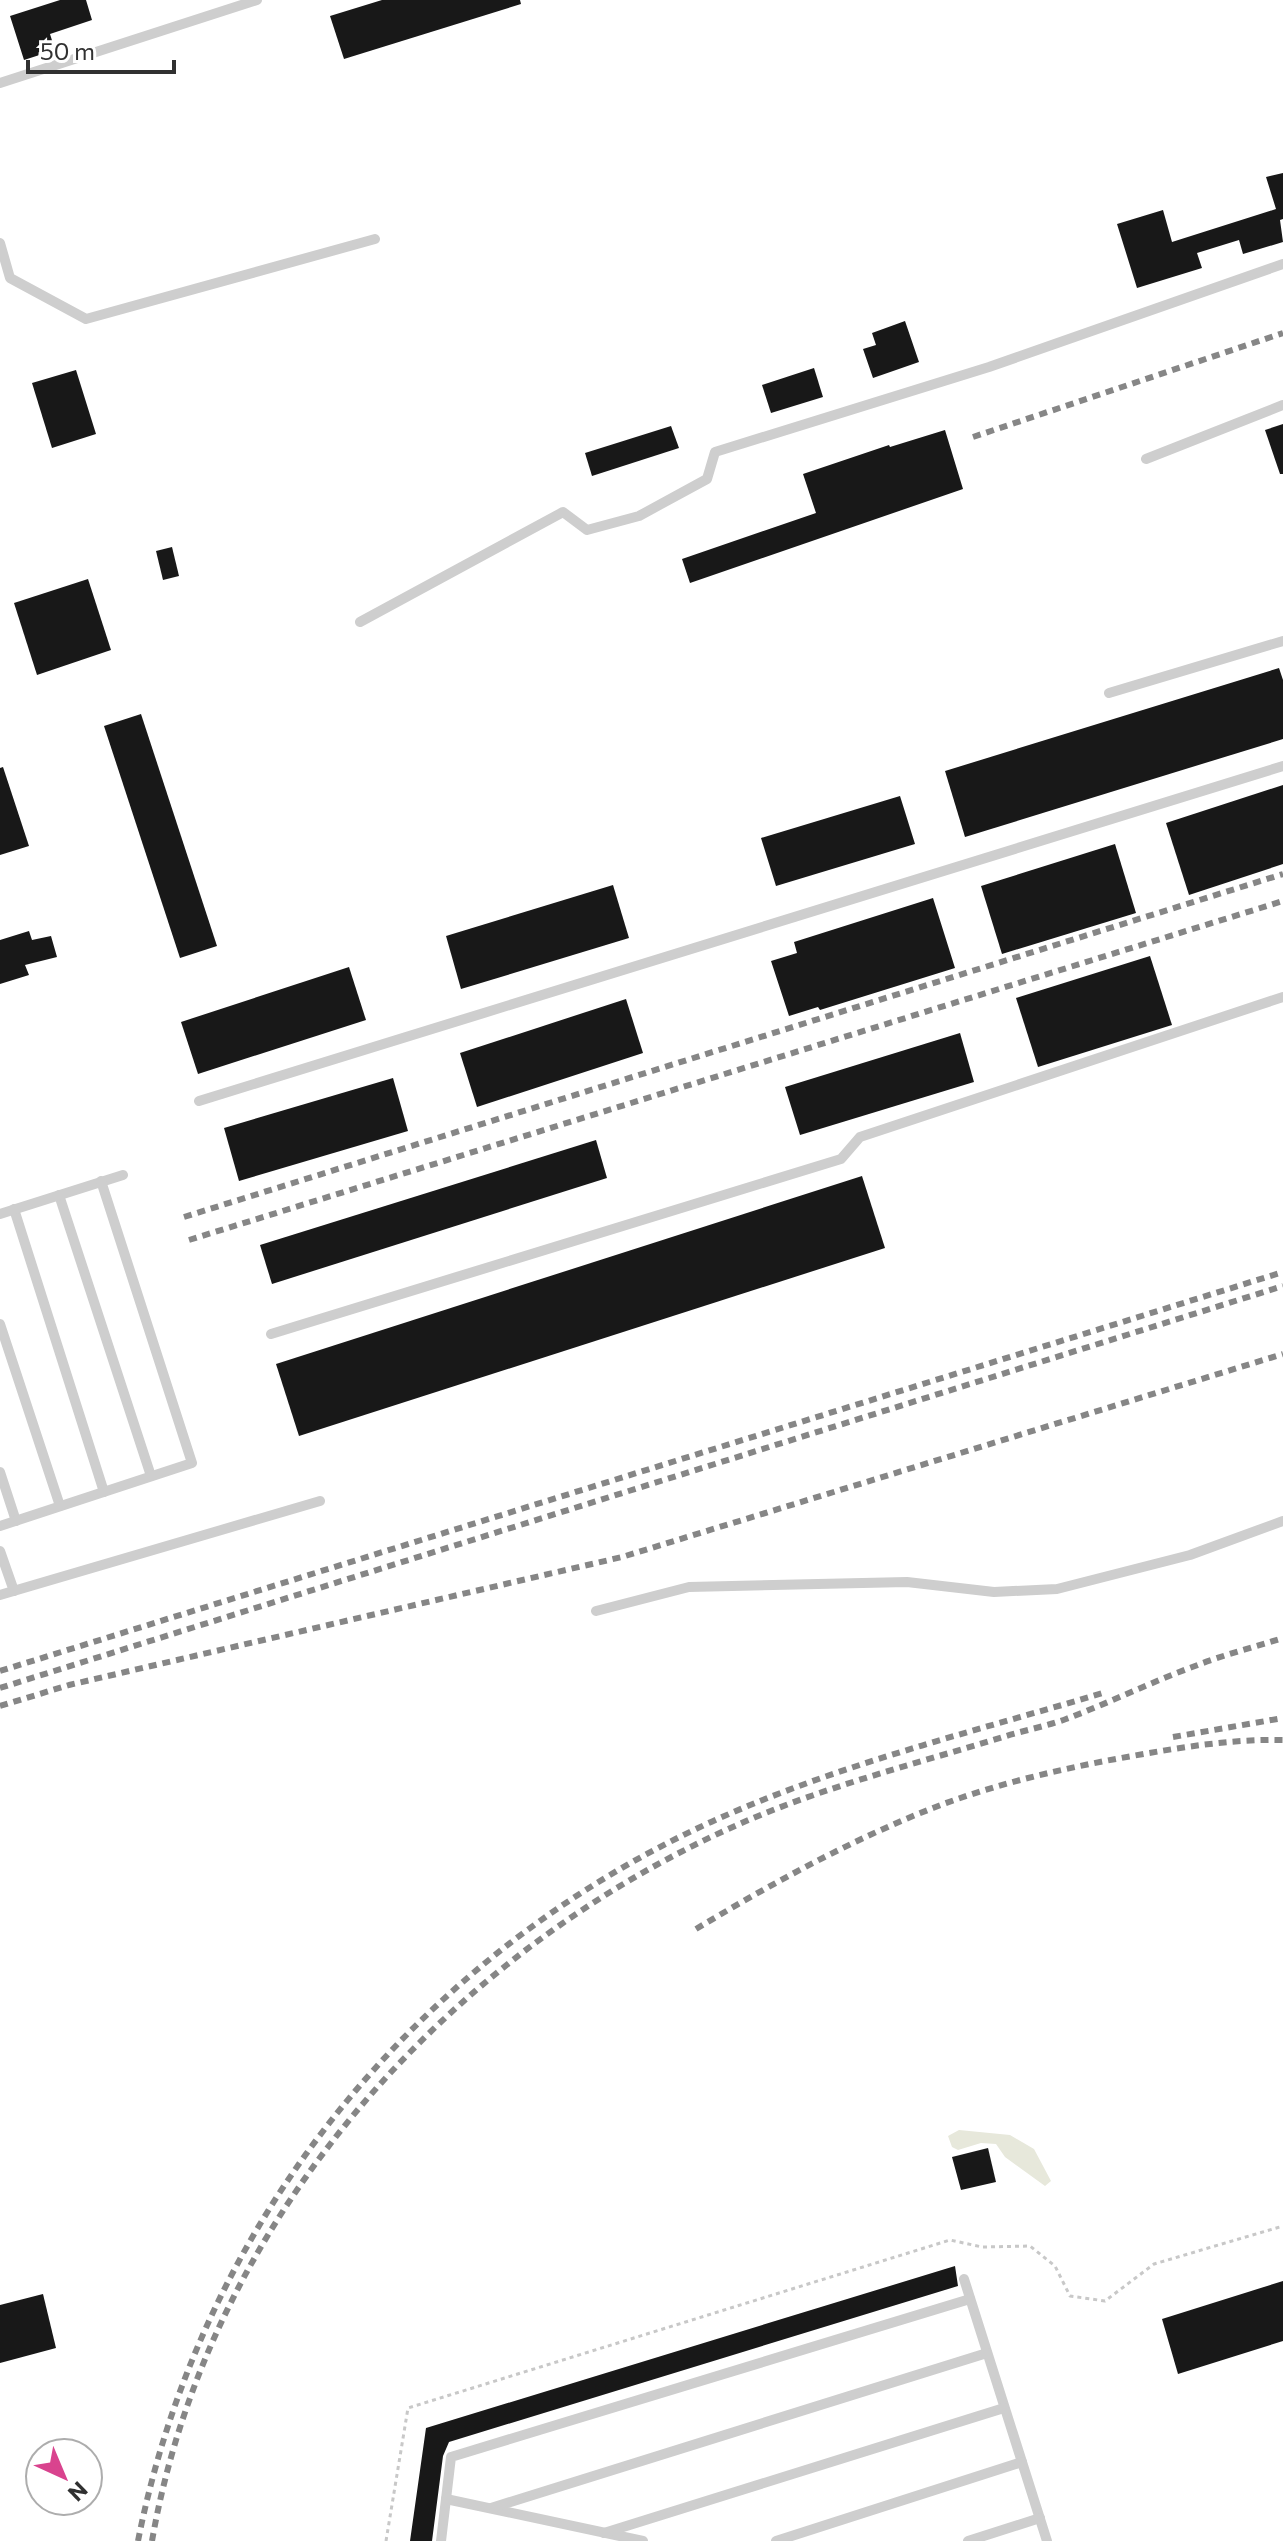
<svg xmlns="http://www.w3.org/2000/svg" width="1283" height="2541" font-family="Commissioner,sans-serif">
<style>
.green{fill:#e7e8db}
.building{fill:#181818}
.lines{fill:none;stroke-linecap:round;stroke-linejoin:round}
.path{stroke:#c8c8c8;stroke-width:3;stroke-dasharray:4 4;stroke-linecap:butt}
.lane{stroke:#cecece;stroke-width:10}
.rail{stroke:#868686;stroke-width:6;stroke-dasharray:8 6;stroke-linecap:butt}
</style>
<rect width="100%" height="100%" fill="#fff"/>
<polygon class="green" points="959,2130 1010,2135 1034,2149 1051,2181 1045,2186 1005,2157 996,2144 981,2143 958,2150 952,2147 948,2136"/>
<g class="building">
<polygon points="60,0 86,0 92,20 50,34 55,50 24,60 10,16"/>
<polygon points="382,0 520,0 521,4 344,59 330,16"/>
<polygon points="1283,173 1283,219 1280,220 1283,242 1243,254 1239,240 1197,253 1202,268 1137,288 1117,224 1163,210 1172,242 1276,209 1266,177"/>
<polygon points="905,321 919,362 873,378 863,349 876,345 872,333"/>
<polygon points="814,368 823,397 771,413 762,385"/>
<polygon points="76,370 96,434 52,448 32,383"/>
<polygon points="1283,424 1283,474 1280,474 1265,430"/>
<polygon points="671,426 679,448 592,476 585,453"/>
<polygon points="945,430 963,489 690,583 682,559 816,513 803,474 889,445 890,447"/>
<polygon points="172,547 179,576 163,580 156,551"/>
<polygon points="88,579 111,650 37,675 14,603"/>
<polygon points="1279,668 1283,680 1283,739 965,837 945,771"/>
<polygon points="141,714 217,946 180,958 104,726"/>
<polygon points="3,767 29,846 0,855 0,768"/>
<polygon points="1283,785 1283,864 1189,895 1166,823"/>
<polygon points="900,796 915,844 776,886 761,838"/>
<polygon points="1115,844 1136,913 1002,954 981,886"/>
<polygon points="613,885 629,938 461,989 446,936"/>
<polygon points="933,898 955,968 820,1010 818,1007 789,1016 771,961 797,953 794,942"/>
<polygon points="29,931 32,940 51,936 57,957 25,965 29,975 0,984 0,940"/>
<polygon points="1150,956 1172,1025 1038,1067 1016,998"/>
<polygon points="349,967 366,1020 198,1074 181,1022"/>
<polygon points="626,999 643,1053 477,1107 460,1053"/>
<polygon points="960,1033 974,1082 800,1135 785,1087"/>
<polygon points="393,1078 408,1131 239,1181 224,1128"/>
<polygon points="596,1140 607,1178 272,1284 260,1245"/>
<polygon points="862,1176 885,1248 299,1436 276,1364"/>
<polygon points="988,2148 996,2182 961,2190 952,2157"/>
<polygon points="955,2266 958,2286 449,2442 443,2456 432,2541 410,2541 426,2428"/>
<polygon points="1283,2281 1283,2341 1178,2374 1162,2319"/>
<polygon points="43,2294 56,2348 0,2363 0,2305"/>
</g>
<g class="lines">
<polyline class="path" points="386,2541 408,2408 950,2240 982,2247 1030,2246 1055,2266 1070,2296 1105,2301 1154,2264 1283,2226"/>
<g class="lane">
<polyline points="0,83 257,0"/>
<polyline points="0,243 10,278 86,319 375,239"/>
<polyline points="1146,459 1283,405"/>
<polyline points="360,622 563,512 587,530 639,516 707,479 715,452 989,367 1283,264"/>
<polyline points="1109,693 1283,641"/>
<polyline points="199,1101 1283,766"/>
<polyline points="59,1195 151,1476"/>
<polyline points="14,1209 104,1492"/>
<polyline points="0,1214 123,1175"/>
<polyline points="0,1324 60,1506"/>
<polyline points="271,1334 841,1159 860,1137 1283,997"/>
<polyline points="0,1472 16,1521"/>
<polyline points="0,1526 192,1463 101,1181"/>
<polyline points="0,1551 14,1591"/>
<polyline points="0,1595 320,1501"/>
<polyline points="596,1611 689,1587 907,1582 994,1592 1057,1589 1190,1555 1283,1521"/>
<polyline points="964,2279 1047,2541"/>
<polyline points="446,2499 643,2541"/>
<polyline points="491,2508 987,2353"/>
<polyline points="604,2533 1004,2408"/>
<polyline points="441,2541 451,2457 970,2299"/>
<polyline points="776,2541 1022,2462"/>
<polyline points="968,2541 1040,2518"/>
</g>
<g class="rail">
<polyline points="973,437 1283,333"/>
<polyline points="184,1217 1283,874"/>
<polyline points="189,1240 1283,901"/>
<polyline points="0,1671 1283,1272"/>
<polyline points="0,1688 1283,1286"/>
<polyline points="0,1706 69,1685 622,1557 1283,1354"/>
<polyline points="1173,1737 1283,1718"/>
<path d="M 696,1929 C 771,1884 851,1840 933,1808 C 997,1783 1065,1768 1132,1756 C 1183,1747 1232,1739 1283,1740"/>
<path d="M 138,2541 C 201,2222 417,1956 711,1822 C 836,1765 972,1732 1103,1693"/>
<path d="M 152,2541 C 209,2213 460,1938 763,1814 C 842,1782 925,1761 1006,1736 C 1026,1730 1047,1726 1066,1719 C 1109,1703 1151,1682 1195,1666 C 1223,1655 1254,1647 1283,1638"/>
</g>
</g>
<g transform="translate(64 2477) rotate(136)"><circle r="38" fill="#ffffff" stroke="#adadad" stroke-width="2"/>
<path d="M0-6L14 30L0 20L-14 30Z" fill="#d9438e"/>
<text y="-12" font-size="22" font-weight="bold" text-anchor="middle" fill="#313131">N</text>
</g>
<path d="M28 60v12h146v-12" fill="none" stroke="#313131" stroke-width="4"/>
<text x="40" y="60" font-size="24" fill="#313131" stroke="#ffffff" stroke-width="6" paint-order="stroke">50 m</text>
</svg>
